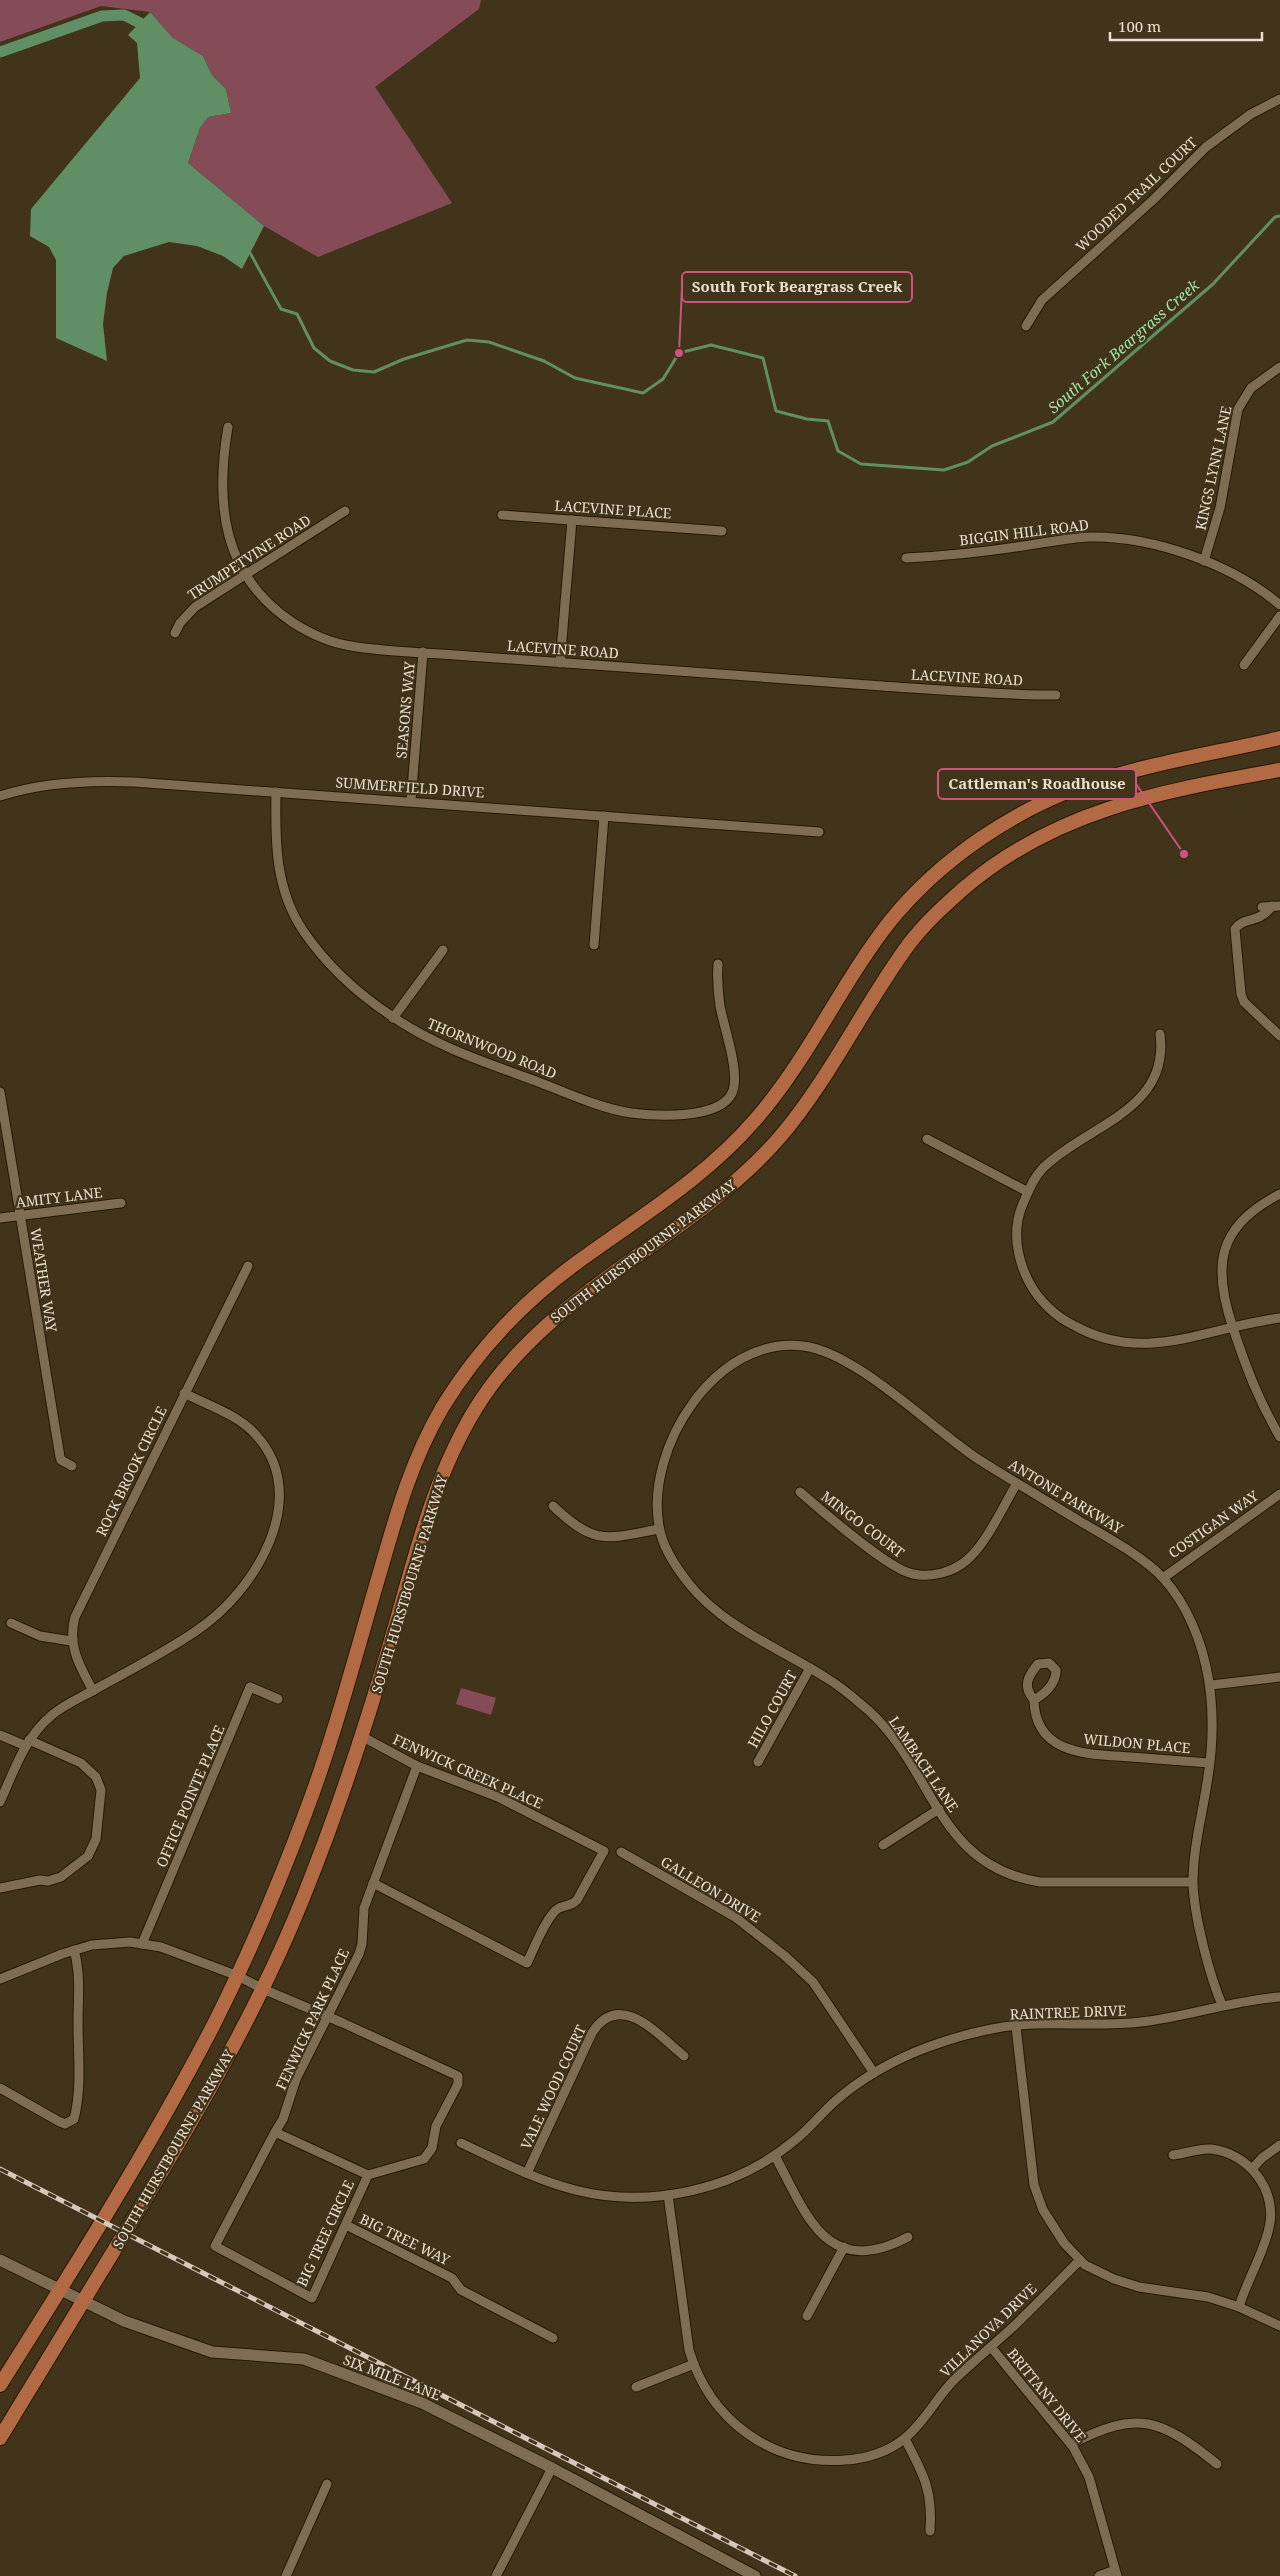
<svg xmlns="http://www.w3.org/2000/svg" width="1280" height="2576" font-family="'Noto Serif',serif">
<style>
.green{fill:#854c57}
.water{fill:#608f65}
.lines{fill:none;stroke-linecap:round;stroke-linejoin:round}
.stream{stroke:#608f65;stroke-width:3}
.canal{stroke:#608f65;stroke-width:11}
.street-casing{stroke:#281a03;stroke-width:11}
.secondary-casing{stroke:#281a03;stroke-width:13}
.primary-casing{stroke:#281a03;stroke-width:16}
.street{stroke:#7e6d53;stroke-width:9}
.secondary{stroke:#7e6d53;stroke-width:11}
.primary{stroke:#b26a44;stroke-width:14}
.rail-casing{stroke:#d4c9ba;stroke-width:5}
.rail{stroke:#42331b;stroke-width:3;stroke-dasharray:9;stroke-linecap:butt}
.labels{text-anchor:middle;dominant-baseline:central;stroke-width:4.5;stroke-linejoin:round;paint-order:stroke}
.street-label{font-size:14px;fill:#e9dfd1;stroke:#42331b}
.water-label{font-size:15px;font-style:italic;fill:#9ee4a5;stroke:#42331b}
.leader{fill:none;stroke:#ce547e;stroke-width:2}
.callout-dot{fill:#ce547e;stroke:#42331b;stroke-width:2}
.callout{fill:#42331b;stroke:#ce547e;stroke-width:2}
.callout-label{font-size:15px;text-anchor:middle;font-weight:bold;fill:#e9dfd1}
</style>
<rect width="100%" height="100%" fill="#42331b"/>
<g class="green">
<polygon points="0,0 481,0 479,9 375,87 452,203 318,257 264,226 188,163 200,128 208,117 231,113 226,89 212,75 203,56 173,38 150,12 101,6 0,42"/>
<polygon points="461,1688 496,1698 491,1715 456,1704"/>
</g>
<polygon class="water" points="150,12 173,38 203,56 212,75 226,89 231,113 208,117 200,128 188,163 264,226 242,269 223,256 197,246 169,242 124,256 113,268 107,293 103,324 107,361 56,338 56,260 49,247 30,236 31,209 140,78 137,43 128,35"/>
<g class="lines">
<polyline class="stream" points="249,251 281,309 297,314 314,348 330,361 353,370 374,372 404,359 467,340 489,342 544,361 575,378 643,393 663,379 679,353 711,345 763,358 776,411 807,419 828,421 838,451 861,464 944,470 968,462 992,446 1053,422 1213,284 1275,217 1280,216"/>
<polyline class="canal" points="0,52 102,16 124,15 140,23"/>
<defs>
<g id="street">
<polyline points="1026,326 1042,300 1153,200 1206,147 1251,114 1280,99"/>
<path d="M 228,427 C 215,503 222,575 292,622 C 309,633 331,643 351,646 C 385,652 421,652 455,655 C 525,660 594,665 664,670 C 737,675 809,681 882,686 C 940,690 998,695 1056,695"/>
<polyline points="502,515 722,531"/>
<path d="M 906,558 C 945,556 984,552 1023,546 C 1045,543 1067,538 1090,537 C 1153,536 1232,564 1280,605"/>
<polyline points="1204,561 1220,508 1238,409 1251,388 1280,367"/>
<polyline points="175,633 180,623 195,607 345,511"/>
<polyline points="560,663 572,520"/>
<polyline points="1244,665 1280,616"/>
<path d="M 276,792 C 275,841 275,890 304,932 C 328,967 358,994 393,1017 C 437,1047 487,1063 536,1081 C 567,1093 599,1108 631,1113 C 656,1116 719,1120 732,1093 C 741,1074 724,1028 720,1006 C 718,992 717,978 718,964"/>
<path d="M 0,796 C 43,782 89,780 134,782 L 819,832"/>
<polyline points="411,801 423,652"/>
<path d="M 1272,906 C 1258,925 1244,916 1235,929 L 1241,994 L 1244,1002 L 1280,1036"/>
<polyline points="1262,907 1280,906"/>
<polyline points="594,945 604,816"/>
<polyline points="393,1018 443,950"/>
<path d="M 1160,1034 C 1170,1110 1088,1125 1044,1167 C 1033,1178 1028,1192 1022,1206 C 1012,1231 1017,1259 1029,1282 C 1039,1301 1056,1317 1075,1326 C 1146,1365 1207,1327 1280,1318"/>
<polyline points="0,1092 60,1457 61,1460 72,1466"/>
<polyline points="927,1139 1028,1192"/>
<path d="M 1280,1194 C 1217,1226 1212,1266 1233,1328 C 1247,1370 1258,1399 1280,1437"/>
<polyline points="0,1218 121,1203"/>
<path d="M 800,1492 C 821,1510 889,1570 913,1574 C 932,1578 953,1572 967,1560 C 987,1543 1003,1506 1017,1483"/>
<path d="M 553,1506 C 595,1546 606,1539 659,1529"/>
<polyline points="1163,1578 1280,1494"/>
<polyline points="11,1623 40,1636 71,1641"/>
<polyline points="1211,1685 1280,1677"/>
<path d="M 93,1691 C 80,1666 67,1646 75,1617 L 248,1266"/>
<path d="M 1034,1700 C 1022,1686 1028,1676 1038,1664 L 1049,1663 L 1056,1670 C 1056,1684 1046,1693 1034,1700 C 1035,1756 1090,1754 1131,1757 C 1157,1759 1183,1761 1209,1763"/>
<polyline points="0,1735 26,1746"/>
<path d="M 363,1737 L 417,1766 L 498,1797 L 604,1851 L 577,1900 C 571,1906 566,1905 559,1908 C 547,1914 533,1951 527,1963 L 373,1883"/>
<polyline points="758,1762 810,1668"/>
<path d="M 0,1802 C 14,1771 25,1737 52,1715 C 65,1704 80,1698 94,1690 C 128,1671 164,1653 196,1631 C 255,1592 313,1497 256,1435 C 239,1415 207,1405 184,1393"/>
<polyline points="883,1845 939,1809"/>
<polyline points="621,1852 735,1917 785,1956 813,1982 874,2073"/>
<path d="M 1193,1882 L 1040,1882 C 936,1866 935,1770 868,1710 C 855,1699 843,1688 828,1679 C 782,1649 726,1629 690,1585 C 677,1569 662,1546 659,1526 C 645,1448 716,1335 803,1346 C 856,1352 931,1428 978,1459 C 1011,1480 1045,1500 1078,1520 C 1105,1536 1132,1550 1156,1571 C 1168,1582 1178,1596 1186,1611 C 1214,1665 1217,1724 1207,1783 C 1202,1816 1193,1848 1193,1883 C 1194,1916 1209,1974 1222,2005"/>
<polyline points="0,1888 40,1880 48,1881 61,1877 88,1856 96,1839 101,1790 96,1777 81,1763 29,1740"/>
<polyline points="142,1944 250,1687 278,1699"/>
<polyline points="0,1979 62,1954 92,1945 130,1942 161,1947 238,1976 263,1989 343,2023 458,2076 458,2084 436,2126 432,2148 424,2159 368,2175"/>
<polyline points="1016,2027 1034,2185 1043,2210 1064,2243 1085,2265 1114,2279 1139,2287 1208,2297 1239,2307 1280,2326"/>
<path d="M 0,2088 L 58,2121 L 65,2124 L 74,2119 C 82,2088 78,2055 78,2023 C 78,1997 81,1975 74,1950"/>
<polyline points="275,2132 368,2175 312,2298 215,2246 275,2132 283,2119 296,2079 359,1954 362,1944 364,1908 417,1766"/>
<path d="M 461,2143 C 498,2160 535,2180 575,2190 C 650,2209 736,2190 795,2140 C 809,2129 820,2115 833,2103 C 860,2079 893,2060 928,2047 C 961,2035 999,2025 1035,2024 C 1071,2023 1106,2026 1141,2022 C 1188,2017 1233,2000 1280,1997"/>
<path d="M 1173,2155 C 1186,2154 1198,2148 1211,2149 C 1249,2153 1278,2191 1269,2228 C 1263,2255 1247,2280 1239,2307"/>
<path d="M 775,2156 C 807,2215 826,2280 908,2237"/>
<polyline points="1252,2169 1262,2158 1280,2145"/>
<path d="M 527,2173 L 592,2033 C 620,1989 658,2035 684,2056"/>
<path d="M 668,2195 L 689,2350 C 710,2420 771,2466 845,2460 C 865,2459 889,2452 905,2438 C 926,2421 937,2396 956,2378 C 975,2360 994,2344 1013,2327 C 1036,2305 1058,2282 1080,2260"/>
<polyline points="346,2225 452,2278 461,2290 553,2338"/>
<polyline points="807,2316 844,2247"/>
<polyline points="991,2347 1073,2447 1089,2477 1117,2576"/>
<polyline points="636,2387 694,2364"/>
<path d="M 905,2439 C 923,2474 933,2489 930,2531"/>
<path d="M 1071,2444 C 1139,2409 1160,2419 1217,2464"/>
<polyline points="286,2576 327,2484"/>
<polyline points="496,2576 552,2468"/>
<polyline points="1099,2576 1115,2570"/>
</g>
<polyline id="secondary" points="0,2260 124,2321 212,2352 304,2359 422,2403 552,2468 755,2576"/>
<g id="primary">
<path d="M 0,2385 C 74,2268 149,2149 213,2026 C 248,1957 278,1886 305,1814 C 335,1735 356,1653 380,1572 C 396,1516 412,1459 442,1408 C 476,1352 522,1303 575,1264 C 638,1218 704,1179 755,1120 C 808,1060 841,983 891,920 C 941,859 1013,810 1088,784 C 1150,763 1216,753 1280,738"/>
<path d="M 0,2438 C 46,2363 92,2287 138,2211 C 199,2110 259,2008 303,1898 C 336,1816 364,1732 389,1647 C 413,1566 431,1481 476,1408 C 550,1288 690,1241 780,1137 C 829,1080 864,1005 909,944 C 925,923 944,906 963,889 C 1056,809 1164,791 1280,770"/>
</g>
</defs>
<use href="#street" class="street-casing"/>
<use href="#secondary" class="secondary-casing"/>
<use href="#primary" class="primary-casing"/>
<use href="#street" class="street"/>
<use href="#secondary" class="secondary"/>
<use href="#primary" class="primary"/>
<defs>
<polyline id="rail" points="0,2169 795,2576"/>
</defs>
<use href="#rail" class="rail-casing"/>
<use href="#rail" class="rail"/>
</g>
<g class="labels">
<g class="street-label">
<text transform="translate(1136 194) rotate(-43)">WOODED TRAIL COURT</text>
<text transform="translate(1213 468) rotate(-78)">KINGS LYNN LANE</text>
<text transform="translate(613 509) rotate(4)">LACEVINE PLACE</text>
<text transform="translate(1024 532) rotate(-7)">BIGGIN HILL ROAD</text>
<text transform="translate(249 557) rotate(-33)">TRUMPETVINE ROAD</text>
<text transform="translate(563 649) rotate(4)">LACEVINE ROAD</text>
<text transform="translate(967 677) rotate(3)">LACEVINE ROAD</text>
<text transform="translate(405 710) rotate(-85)">SEASONS WAY</text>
<text transform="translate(410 787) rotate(4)">SUMMERFIELD DRIVE</text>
<text transform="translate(492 1048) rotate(22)">THORNWOOD ROAD</text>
<text transform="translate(59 1197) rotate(-7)">AMITY LANE</text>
<text transform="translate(643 1251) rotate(-37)">SOUTH HURSTBOURNE PARKWAY</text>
<text transform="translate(44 1280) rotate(81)">WEATHER WAY</text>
<text transform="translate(131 1471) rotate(-64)">ROCK BROOK CIRCLE</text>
<text transform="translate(1066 1496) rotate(31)">ANTONE PARKWAY</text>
<text transform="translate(863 1524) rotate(37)">MINGO COURT</text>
<text transform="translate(1213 1524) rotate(-35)">COSTIGAN WAY</text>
<text transform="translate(409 1584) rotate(-73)">SOUTH HURSTBOURNE PARKWAY</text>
<text transform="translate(772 1709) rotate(-61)">HILO COURT</text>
<text transform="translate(1137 1743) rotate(5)">WILDON PLACE</text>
<text transform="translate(924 1764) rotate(56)">LAMBACH LANE</text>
<text transform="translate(468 1771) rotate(24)">FENWICK CREEK PLACE</text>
<text transform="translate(190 1796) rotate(-67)">OFFICE POINTE PLACE</text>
<text transform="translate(711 1889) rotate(31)">GALLEON DRIVE</text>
<text transform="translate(1068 2012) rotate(-2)">RAINTREE DRIVE</text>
<text transform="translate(312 2019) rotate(-65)">FENWICK PARK PLACE</text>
<text transform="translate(553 2087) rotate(-65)">VALE WOOD COURT</text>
<text transform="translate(173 2149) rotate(-60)">SOUTH HURSTBOURNE PARKWAY</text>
<text transform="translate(325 2233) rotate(-65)">BIG TREE CIRCLE</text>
<text transform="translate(405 2239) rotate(26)">BIG TREE WAY</text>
<text transform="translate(988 2330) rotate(-44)">VILLANOVA DRIVE</text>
<text transform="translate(392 2377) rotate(21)">SIX MILE LANE</text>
<text transform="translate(1047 2395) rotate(51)">BRITTANY DRIVE</text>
</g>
<g class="water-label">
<text transform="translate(1123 346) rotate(-41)">South Fork Beargrass Creek</text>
</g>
</g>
<path class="leader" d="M679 353L682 287M1184 854L1136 784"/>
<g class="callout-dot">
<circle cx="679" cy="353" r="5"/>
<circle cx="1184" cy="854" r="5"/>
</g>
<g class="callout">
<rect x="682" y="272" width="230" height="30" rx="5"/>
<rect x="938" y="769" width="198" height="30" rx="5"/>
</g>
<g class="callout-label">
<text x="797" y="292">South Fork Beargrass Creek</text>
<text x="1037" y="789">Cattleman's Roadhouse</text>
</g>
<path d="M1110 32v8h152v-8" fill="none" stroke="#e9dfd1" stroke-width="2.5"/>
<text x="1118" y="32" font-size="15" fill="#e9dfd1" stroke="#42331b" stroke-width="4" paint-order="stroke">100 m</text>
</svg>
